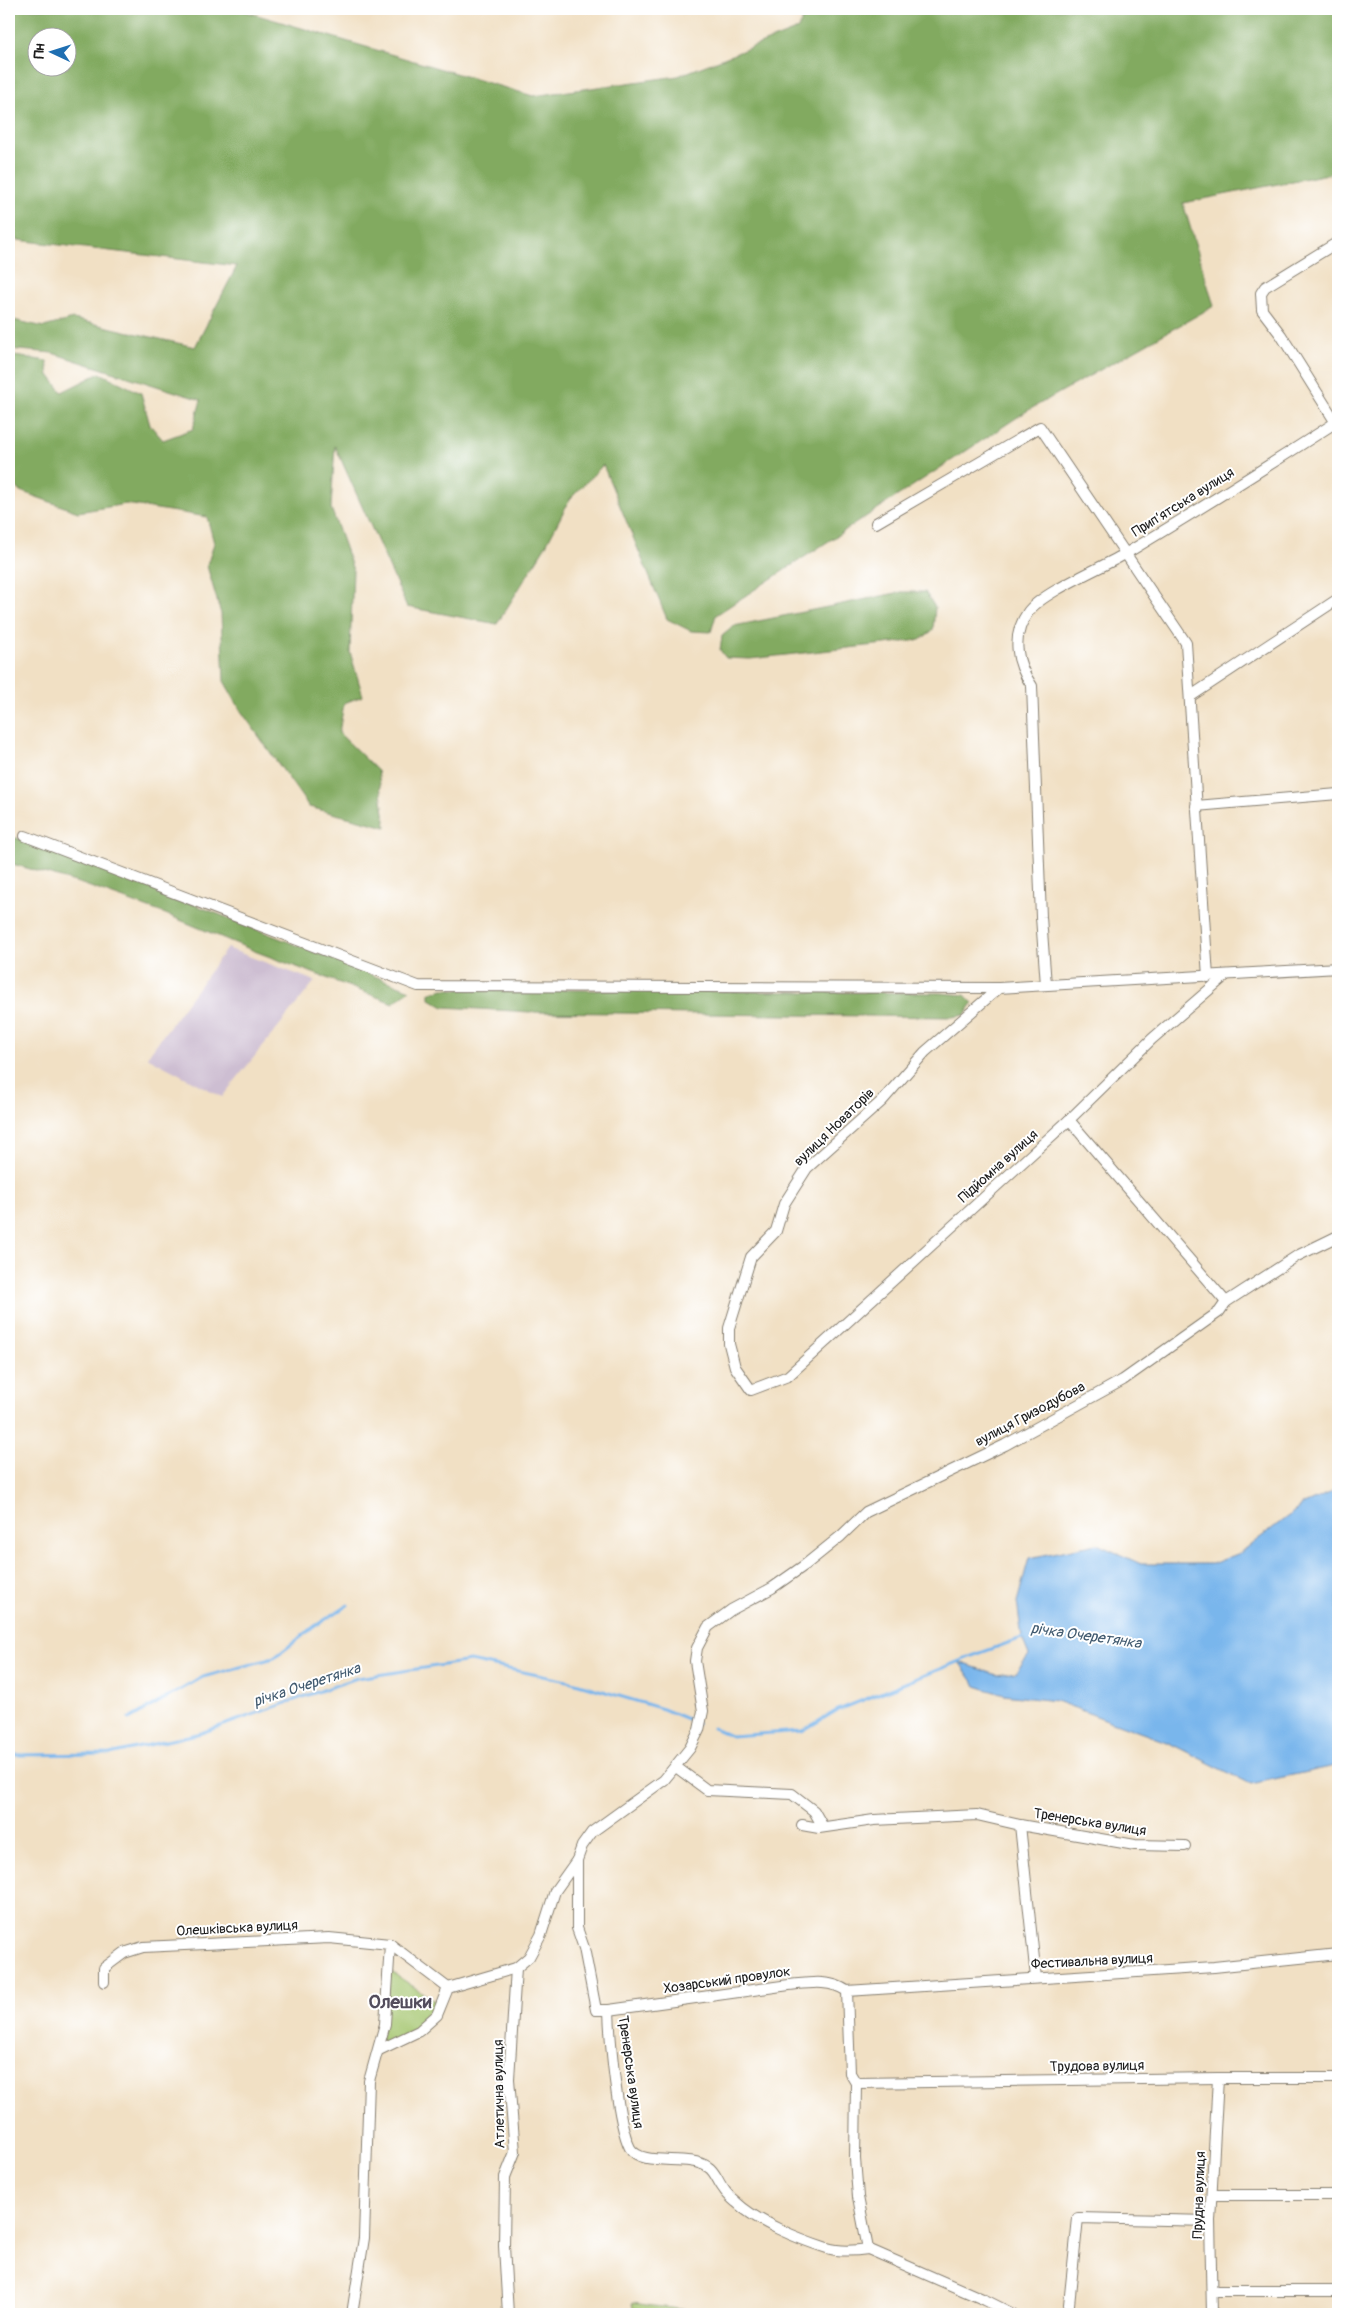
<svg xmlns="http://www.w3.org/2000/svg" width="1347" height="2323" font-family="Pangolin,sans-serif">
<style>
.industrial{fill:#cdbed2}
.green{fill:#a3c46c;stroke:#607044}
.forest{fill:#82aa60;stroke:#4f633e;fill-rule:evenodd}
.water{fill:#79b6ec;stroke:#4a6984}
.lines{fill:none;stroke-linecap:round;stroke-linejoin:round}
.stream{stroke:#79b6ec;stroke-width:3}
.street-casing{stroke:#867e70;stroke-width:12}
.street{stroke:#fff;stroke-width:10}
.labels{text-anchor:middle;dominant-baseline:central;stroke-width:4;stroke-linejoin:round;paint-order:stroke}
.street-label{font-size:14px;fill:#1c1c1c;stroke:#fff}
.water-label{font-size:15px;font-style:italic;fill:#415a6f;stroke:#fff}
.district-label{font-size:19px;font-weight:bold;fill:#534d5c;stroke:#fff}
</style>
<rect width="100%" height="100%" fill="#fff"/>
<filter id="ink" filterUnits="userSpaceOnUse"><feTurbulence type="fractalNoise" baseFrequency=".02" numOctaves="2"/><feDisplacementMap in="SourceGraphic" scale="10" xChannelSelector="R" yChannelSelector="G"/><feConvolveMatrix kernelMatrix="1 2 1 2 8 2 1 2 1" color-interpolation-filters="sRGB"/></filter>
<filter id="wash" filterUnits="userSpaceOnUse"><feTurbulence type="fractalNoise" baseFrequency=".0096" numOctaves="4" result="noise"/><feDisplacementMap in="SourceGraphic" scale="20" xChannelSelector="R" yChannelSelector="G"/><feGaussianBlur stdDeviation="1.12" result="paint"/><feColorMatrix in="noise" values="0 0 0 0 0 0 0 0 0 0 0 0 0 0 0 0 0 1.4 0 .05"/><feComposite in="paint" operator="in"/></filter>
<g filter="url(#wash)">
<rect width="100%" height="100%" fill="#f1e0c4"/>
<polygon class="industrial" points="227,948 315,981 222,1097 147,1057"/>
<g class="green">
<polygon points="390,1971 441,2005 437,2015 379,2050"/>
<polygon points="632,2303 686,2310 688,2314 634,2314"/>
</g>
<g class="forest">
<path d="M 9,9 L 237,9 L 533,96 L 678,76 L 798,29 L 807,9 L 1338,9 L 1338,172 L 1183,203 L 1214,306 L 1027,411 L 716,615 L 711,632 L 691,631 L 667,619 L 603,465 L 570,499 L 545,547 L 497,624 L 407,607 L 335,446 L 331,508 L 353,570 L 350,652 L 363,696 L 344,703 L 339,733 L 378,771 L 386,827 L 309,807 L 241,711 L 224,681 L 221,614 L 207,566 L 214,543 L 207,517 L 126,504 L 78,512 L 20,491 L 9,479 L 9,355 L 47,361 L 49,375 L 62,392 L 100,373 L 141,393 L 150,425 L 163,440 L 193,429 L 201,400 L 52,353 L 9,349 L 9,319 L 44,327 L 73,319 L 195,347 L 237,266 L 9,239 ZM 38,38 L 68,38 L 68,68 L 38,68 Z"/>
<polygon points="901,592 925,592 935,607 933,630 920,640 750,659 726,658 720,650 722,636 734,626"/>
<polygon points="9,836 54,849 410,990 393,1003 257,952 163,913 82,884 9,863"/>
<polygon points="443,989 940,993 965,995 973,1003 965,1015 952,1017 530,1012 444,1007 430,999 430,993"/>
</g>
<polygon class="water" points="1338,1489 1338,1763 1335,1766 1251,1784 1169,1743 1056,1701 1004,1695 976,1686 959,1662 997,1675 1016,1672 1029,1655 1022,1638 1017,1602 1029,1558 1097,1544 1141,1564 1212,1564 1240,1553 1304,1504"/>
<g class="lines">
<g class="stream">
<polyline points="129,1719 203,1677 274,1658 315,1626 348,1605"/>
<polyline points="713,1728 731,1736 802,1731 836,1711 972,1656 1022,1638 1026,1639"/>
<polyline points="9,1755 110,1754 201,1733 357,1678 470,1661 572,1682 663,1709 697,1723"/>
</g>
</g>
</g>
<g filter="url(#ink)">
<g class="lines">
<defs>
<g id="street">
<polyline points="1338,242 1265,287 1261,293 1262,310 1281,335 1338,426"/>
<polyline points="876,523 1040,427 1186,643 1208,977"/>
<polyline points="1191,696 1338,599"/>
<polyline points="1196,806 1338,794"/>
<polyline points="25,836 418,986 999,988 1338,968"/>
<path d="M 1046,985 L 1041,917 L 1032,686 C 1016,663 1011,636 1028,612 C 1041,593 1103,567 1125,554 C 1197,511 1268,466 1338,421"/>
<polyline points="999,988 925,1052 882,1101 807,1168 784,1204 776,1231 751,1257 729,1328 729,1344 735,1367 751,1390 788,1376 1069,1120 1152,1039 1225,976"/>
<polyline points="1069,1120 1226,1302"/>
<polyline points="676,1767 707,1790 792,1794 814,1811 823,1827"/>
<polyline points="802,1825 819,1828 874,1820 977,1815 1020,1825 1036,1978"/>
<polyline points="1020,1825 1135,1845 1185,1846"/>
<polyline points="390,1944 448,1988"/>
<polyline points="104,1982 104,1968 124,1953 143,1947 329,1938 390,1944 385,2024 369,2081 364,2238 352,2314"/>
<path d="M 847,1991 L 850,2073 L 856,2083 L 855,2159 L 858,2197 L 868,2249 C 854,2251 840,2252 827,2248 C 799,2239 757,2222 736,2202 C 731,2198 726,2193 723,2188 C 718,2182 715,2171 708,2167 C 687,2153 642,2168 630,2148 C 617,2123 610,2040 609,2010 L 596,2010 L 584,1948 L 577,1928 L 577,1860 L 582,1846 L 592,1832 L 664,1780 L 690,1748 L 699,1730 L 703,1711 L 695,1661 L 697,1648 L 708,1627 L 731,1610 L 772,1588 L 805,1565 L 841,1536 L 866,1512 L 1005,1445 L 1123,1380 L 1219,1312 L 1226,1302 L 1297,1256 L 1338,1236"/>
<polyline points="847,1991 1214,1967 1338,1954"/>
<path d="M 609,2010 L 789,1985 C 809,1983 830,1979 847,1991"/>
<polyline points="379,2050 419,2031 437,2015 448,1988 516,1968 529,1957 541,1935 555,1891 577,1860"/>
<polyline points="856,2083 1218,2078 1338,2078"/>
<polyline points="1213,2195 1338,2195"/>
<polyline points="868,2249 985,2300 1013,2314"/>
<polyline points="1212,2291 1338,2291"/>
<polyline points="508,2314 504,2246 505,2177 515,2152 509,2079 516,1968"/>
<polyline points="1068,2314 1078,2218 1210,2221"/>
<polyline points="1212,2314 1210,2221 1218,2078"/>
</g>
</defs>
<use href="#street" class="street-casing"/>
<use href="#street" class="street"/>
</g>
</g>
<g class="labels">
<g class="street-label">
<text transform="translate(1183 502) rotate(-32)">Прип’ятська вулиця</text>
<text transform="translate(834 1127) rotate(-44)">вулиця Новаторів</text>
<text transform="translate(998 1166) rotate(-42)">Підйомна вулиця</text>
<text transform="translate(1030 1414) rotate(-28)">вулиця Гризодубова</text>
<text transform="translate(1090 1822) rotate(9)">Тренерська вулиця</text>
<text transform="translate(237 1928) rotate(-3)">Олешківська вулиця</text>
<text transform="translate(1092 1961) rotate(-3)">Фестивальна вулиця</text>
<text transform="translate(727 1980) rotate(-8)">Хозарський провулок</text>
<text transform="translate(1097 2066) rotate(-1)">Трудова вулиця</text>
<text transform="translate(631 2072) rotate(82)">Тренерська вулиця</text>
<text transform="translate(499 2094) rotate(-91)">Атлетична вулиця</text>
<text transform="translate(1199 2195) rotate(-88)">Прудна вулиця</text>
</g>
<g class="water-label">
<text transform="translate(1086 1636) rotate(8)">річка Очеретянка</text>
<text transform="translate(307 1685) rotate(-18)">річка Очеретянка</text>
</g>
<g class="district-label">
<text x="400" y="2002">Олешки</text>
</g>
</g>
<rect width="1347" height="2323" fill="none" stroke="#fff" stroke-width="30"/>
<g transform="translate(52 52) rotate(274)"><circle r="24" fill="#ffffff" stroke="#a4a4a4"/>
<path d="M0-4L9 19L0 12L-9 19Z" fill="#1f6fb2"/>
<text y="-8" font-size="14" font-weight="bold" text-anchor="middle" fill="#1c1c1c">Пн</text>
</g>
</svg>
